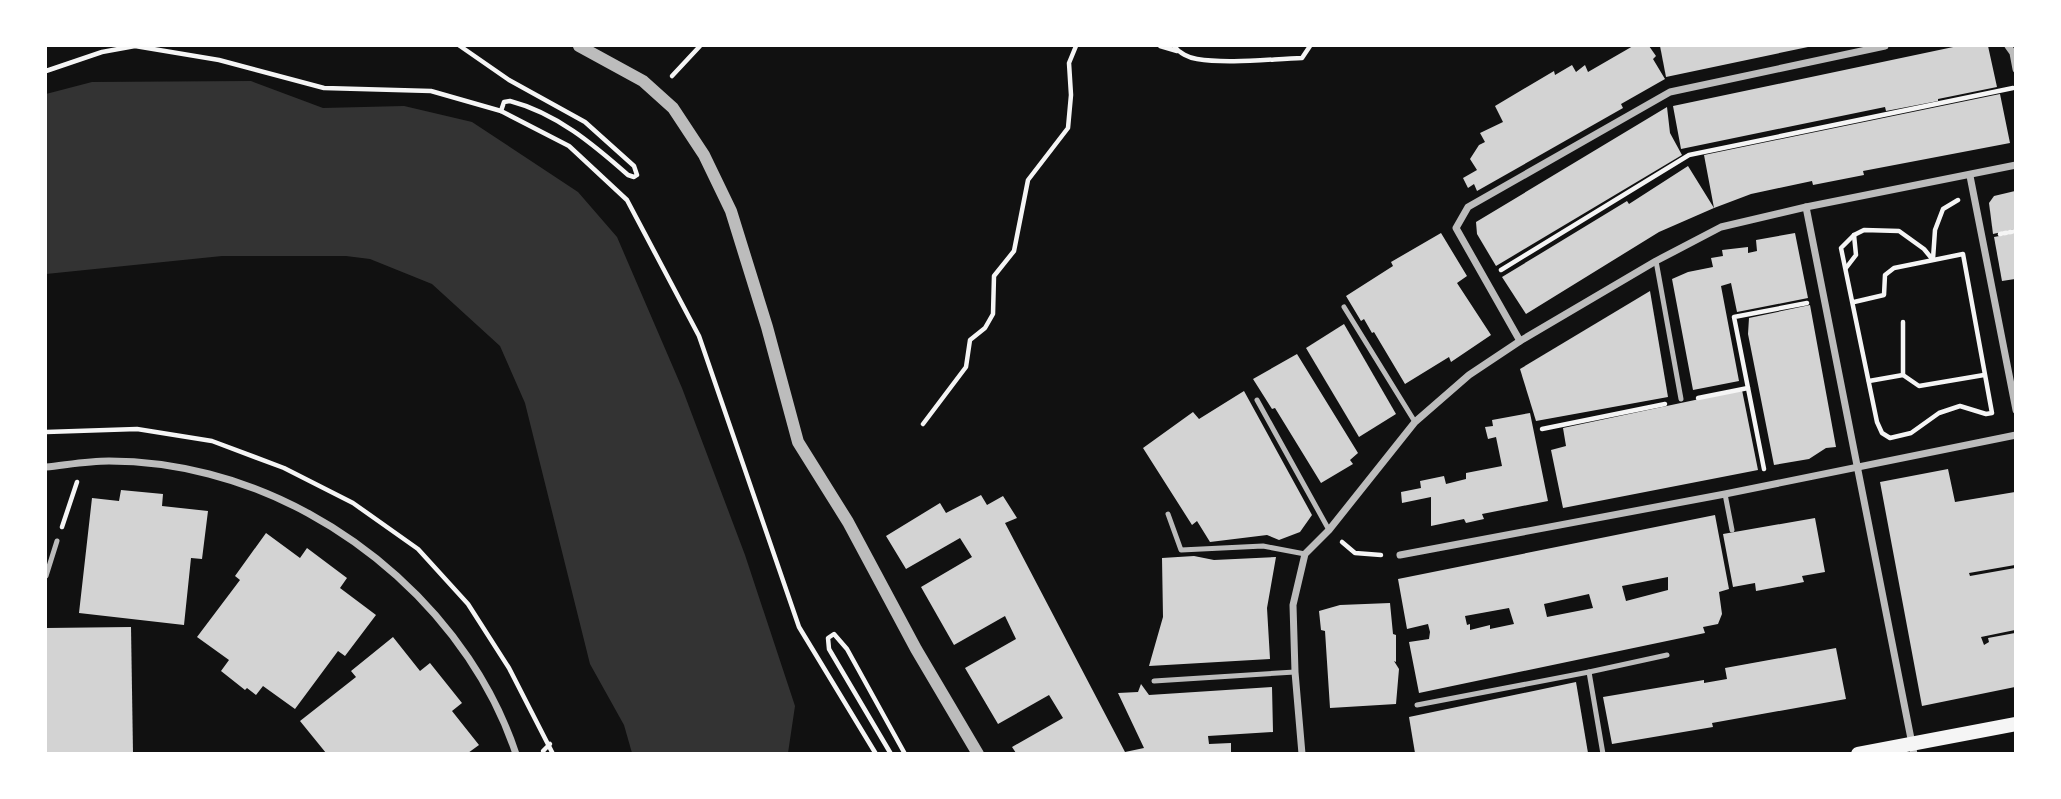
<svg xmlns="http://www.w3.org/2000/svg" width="2061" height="799" font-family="'Golos Text',sans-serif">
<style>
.water{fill:#333}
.building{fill:#d3d3d3;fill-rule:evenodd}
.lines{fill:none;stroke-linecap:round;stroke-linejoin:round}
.path{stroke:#f5f5f5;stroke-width:4.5}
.service{stroke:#bcbcbc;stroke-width:5}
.minor{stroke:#bcbcbc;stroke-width:7}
.tertiary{stroke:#bcbcbc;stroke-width:12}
.secondary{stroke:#f5f5f5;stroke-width:14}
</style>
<rect width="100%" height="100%" fill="#111"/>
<polygon class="water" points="251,81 323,108 404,106 472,122 578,192 617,237 682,388 745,555 795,706 788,753 632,753 624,725 590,664 525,403 500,346 432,284 370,259 346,256 222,256 46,274 46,94 92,82"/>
<g class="building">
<polygon points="1633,46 1649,46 1656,56 1653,59 1665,79 1621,104 1623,108 1477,191 1474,184 1468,188 1463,178 1477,170 1470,159 1479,145 1485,142 1480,133 1503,122 1495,106 1554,71 1555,75 1572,65 1576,72 1585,65 1588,72"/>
<polygon points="1660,46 1808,46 1808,47 1666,77"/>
<polygon points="1958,46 1988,46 1997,87 1938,99 1938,101 1886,111 1885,107 1681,149 1673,106"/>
<polygon points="2000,94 2010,143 1863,171 1864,175 1813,185 1812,181 1751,194 1714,208 1704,155"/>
<polygon points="1667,107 1670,133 1682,155 1496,266 1477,234 1476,222"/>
<polygon points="1688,166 1714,208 1659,232 1526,314 1502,277 1627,201 1629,204"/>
<polygon points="2015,191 2015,229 1993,234 1989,203 1994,196"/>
<polygon points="1441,233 1467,276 1457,283 1491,335 1451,362 1449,357 1405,384 1374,332 1372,333 1364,319 1361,321 1346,296 1393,266 1391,262"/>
<polygon points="1795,233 1808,298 1737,312 1731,283 1721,286 1739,381 1693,390 1672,279 1688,272 1713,267 1711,258 1723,256 1722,250 1748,247 1748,253 1757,251 1756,240"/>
<polygon points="2015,233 2015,279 2002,281 1994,237"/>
<polygon points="1650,291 1668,397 1536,421 1520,369"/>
<polygon points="1810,305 1836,447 1826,448 1809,459 1774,465 1748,334 1749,318"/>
<polygon points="1344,324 1396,414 1359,437 1306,348"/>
<polygon points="1297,354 1358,453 1350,460 1353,464 1321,483 1275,408 1272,409 1253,379"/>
<polygon points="1742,390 1758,470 1563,508 1551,450 1566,446 1563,428"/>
<polygon points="1244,391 1312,515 1300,532 1279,540 1267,535 1210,542 1197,521 1192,525 1143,448 1193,412 1199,419"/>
<polygon points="1530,413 1548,501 1482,514 1484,519 1466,523 1464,519 1431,526 1431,497 1402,503 1401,492 1421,488 1420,481 1444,476 1446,484 1466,479 1466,473 1502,466 1496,437 1488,439 1485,427 1493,426 1492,420"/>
<polygon points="1948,469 1955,502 2015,492 2015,565 1969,573 1970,576 2015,568 2015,630 1981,637 1984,645 1989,642 1988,638 2015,633 2015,687 1922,706 1880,482"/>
<polygon points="121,490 163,494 162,506 208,511 202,559 191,558 184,625 79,613 92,498 119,501"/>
<polygon points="981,495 987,505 1003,496 1017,518 1005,523 1125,752 1144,748 1118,693 1138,692 1141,684 1149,695 1272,687 1273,732 1208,736 1209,744 1231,743 1231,753 1016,753 1012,747 1063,718 1049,695 998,724 965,668 1016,639 1005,616 954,645 921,587 972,557 960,538 906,569 886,536 940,503 946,513"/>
<path d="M 1715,515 L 1729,589 L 1719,592 L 1722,614 L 1718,624 L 1703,627 L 1705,633 L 1419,693 L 1409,642 L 1429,639 L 1430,632 L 1428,624 L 1407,629 L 1398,579 ZM 1668,577 L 1668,590 L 1626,601 L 1622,586 ZM 1589,594 L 1593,608 L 1547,617 L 1544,604 ZM 1509,608 L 1514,624 L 1490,629 L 1490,625 L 1470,630 L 1470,624 L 1467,625 L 1465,616 Z"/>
<polygon points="1815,518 1825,572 1802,576 1804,582 1756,591 1755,583 1733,587 1723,534"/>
<polygon points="266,533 300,558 307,548 347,578 340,588 376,615 345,656 338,651 295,709 263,686 256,695 247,688 245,690 221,671 229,660 197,637 240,580 235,576"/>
<polygon points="1194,556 1214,560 1276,557 1267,608 1270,659 1149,666 1163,617 1162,558"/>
<polygon points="1390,603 1393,634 1396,635 1396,662 1394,661 1399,669 1396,704 1330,708 1325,631 1321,630 1319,611 1340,605"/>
<polygon points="131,627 133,753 46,753 46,628"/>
<polygon points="393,637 420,671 430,663 462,703 452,711 479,745 468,753 326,753 300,721 356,677 351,671"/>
<polygon points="1836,648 1846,699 1712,723 1713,727 1612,744 1603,697 1704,680 1704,683 1727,679 1725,668"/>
<polygon points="1576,682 1588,753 1415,753 1409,717"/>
</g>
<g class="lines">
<g class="path">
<path d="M 460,46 L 509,80 L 585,122 L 634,166 L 637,175 L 634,177 L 628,175 C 593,144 556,113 510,101 L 504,102 L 501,111"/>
<polyline points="1160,46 1177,51"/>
<path d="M 1174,46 C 1179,53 1189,58 1197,59 C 1227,64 1270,59 1302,58 L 1310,46"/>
<polyline points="46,71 102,52 135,46 219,60 324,88 431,91 501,111 569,146 627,200 699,336 799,627 876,754"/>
<polyline points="672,76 700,46"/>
<polyline points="2000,234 2016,231"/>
<polyline points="1933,259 1935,230 1943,209 1958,200"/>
<polyline points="1846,268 1856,255 1854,235"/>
<polyline points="1501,270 1689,155 2013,88"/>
<polyline points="1854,302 1884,295 1885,275 1894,268 1963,254 1992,413 1986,414 1960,406 1939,413 1911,433 1890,438 1882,433 1877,422 1841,248 1854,235 1864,230 1899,231 1924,249 1933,260"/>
<polyline points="1903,322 1903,375"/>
<polyline points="1869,381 1903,375 1919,386 1984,375"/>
<polyline points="1698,398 1748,388"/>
<polyline points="923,424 966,367 970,340 985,328 993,314 994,276 1014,251 1028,180 1068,128 1071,95 1069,63 1076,46"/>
<polyline points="1542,429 1665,404"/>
<polyline points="46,432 137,429 212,441 284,468 353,503 418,549 468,604 509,668 553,754"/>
<polyline points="1764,469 1734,317 1807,303"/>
<polyline points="62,527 77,482"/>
<polyline points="1342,542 1355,553 1381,555"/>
<polyline points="544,754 543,751 550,744"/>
<polyline points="891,754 829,649 828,638 834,634 847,649 905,754"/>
</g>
<g class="service">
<polyline points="1656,261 1681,399"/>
<polyline points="1344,307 1415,422"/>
<polyline points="1257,400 1329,530"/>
<polyline points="1725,494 1732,530"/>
<polyline points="1168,514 1181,550 1263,546 1305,554"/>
<polyline points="46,576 57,541"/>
<polyline points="1589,672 1667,655"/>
<polyline points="1154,681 1295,672"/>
<polyline points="1417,705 1589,672 1603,754"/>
</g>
<g class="minor">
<polyline points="2008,46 2013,53 2016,69"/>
<polyline points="1970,176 2016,410"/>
<polyline points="1806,207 1914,754"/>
<polyline points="1520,341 1456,228 1468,207 1670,92 1885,46"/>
<path d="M 46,467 C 66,465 88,461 109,461 C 142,461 178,466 209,474 C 346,509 471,618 516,754"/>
<polyline points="1400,555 1725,494 2016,435"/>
<polyline points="1302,754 1295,672 1293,605 1305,554 1329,530 1415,422 1469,375 1520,341 1656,261 1721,227 1806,207 2016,165"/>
</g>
<polyline class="tertiary" points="579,46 643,81 673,108 704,155 731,211 767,327 798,442 848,522 916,649 978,754"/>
<polyline class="secondary" points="1858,754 2016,724"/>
</g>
<rect width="2061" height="799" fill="none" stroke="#ffffff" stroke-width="94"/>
</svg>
